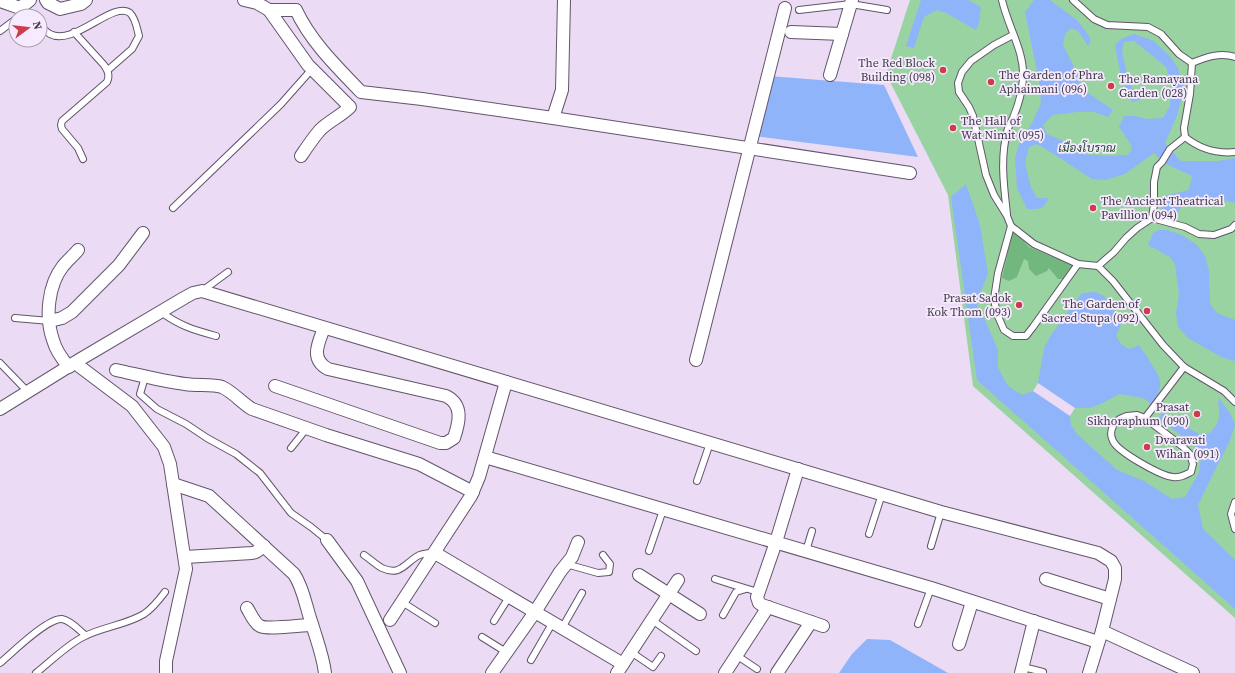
<svg xmlns="http://www.w3.org/2000/svg" width="1235" height="673" font-family="'Source Serif 4',Sarabun,serif">
<style>
.green{fill:#99d3a2}
.forest{fill:#72b77d}
.water{fill:#8fb4fa}
.pier{fill:#ebdbf5}
.lines{fill:none;stroke-linecap:round;stroke-linejoin:round}
.service-casing{stroke:#62556b;stroke-width:8}
.minor-casing{stroke:#62556b;stroke-width:14}
.service{stroke:#fff;stroke-width:6}
.minor{stroke:#fff;stroke-width:12}
.poi-dot{fill:#cc3c4a;stroke:#f6eaff;stroke-width:1.5}
.labels{text-anchor:middle;dominant-baseline:central;stroke-width:3.5;stroke-linejoin:round;paint-order:stroke}
.poi-label{font-size:12px;fill:#3f3943;stroke:#f6eaff;text-anchor:start}
.park-label{font-size:12px;font-style:italic;fill:#184a24;stroke:#f6eaff}
</style>
<rect width="100%" height="100%" fill="#ebdbf5"/>
<polygon class="green" points="910,0 1235,0 1235,618 973,386 948,195 886,74"/>
<polygon class="forest" points="1013,230 1029,247 1072,265 1072,271 1065,279 1058,279 1049,268 1047,271 1036,276 1029,269 1028,261 1024,259 1017,277 1009,281 1002,278"/>
<g class="water">
<polygon points="921,0 968,0 981,7 979,23 976,30 946,13 937,10 924,17 914,48 906,46"/>
<path d="M 1034,0 L 1050,0 L 1077,20 L 1087,33 L 1091,40 L 1088,46 L 1078,31 L 1071,28 L 1065,34 L 1063,45 L 1073,65 L 1081,88 L 1113,110 L 1108,117 L 1094,112 L 1077,112 L 1053,115 L 1043,125 L 1047,134 L 1066,142 L 1072,150 L 1081,154 L 1107,156 L 1127,155 L 1132,150 L 1130,143 L 1119,127 L 1124,116 L 1135,116 L 1147,119 L 1163,118 L 1170,106 L 1171,84 L 1166,67 L 1134,41 L 1124,42 L 1122,52 L 1129,83 L 1140,100 L 1132,102 C 1121,82 1119,67 1115,45 L 1121,39 L 1134,34 L 1154,41 L 1170,56 L 1178,68 L 1184,90 L 1176,118 L 1165,143 L 1170,149 L 1181,161 L 1218,161 L 1235,158 L 1235,203 C 1222,200 1195,192 1184,203 C 1180,207 1177,215 1174,219 L 1161,214 L 1164,196 L 1189,190 L 1192,176 L 1162,162 L 1154,153 L 1125,174 L 1105,180 L 1092,179 L 1055,155 L 1037,144 L 1029,147 L 1025,163 L 1031,187 L 1037,198 L 1048,198 C 1044,210 1039,209 1027,209 L 1017,188 L 1015,158 L 1019,144 L 1032,123 L 1041,103 L 1039,81 L 1025,12 Z"/>
<polygon points="769,76 884,85 918,157 755,136"/>
<path d="M 966,184 L 980,225 L 988,274 L 978,298 L 977,307 L 985,320 L 998,350 L 998,368 L 1008,386 L 1022,395 L 1033,391 L 1038,383 L 1044,348 L 1051,335 L 1082,293 L 1095,292 L 1104,296 L 1122,322 L 1116,336 L 1121,344 L 1129,349 L 1139,345 C 1144,352 1160,375 1160,381 C 1161,390 1157,398 1152,404 L 1143,398 L 1119,394 L 1101,404 L 1089,408 L 1075,408 L 1070,416 L 1071,425 L 1078,435 L 1117,470 L 1144,481 L 1172,499 L 1185,497 L 1199,472 L 1201,458 L 1195,446 L 1159,419 L 1162,413 L 1199,434 L 1210,433 C 1214,428 1219,423 1219,415 C 1220,409 1217,404 1219,398 L 1230,413 L 1235,425 L 1229,443 L 1218,464 L 1198,505 L 1203,529 L 1235,560 L 1235,609 L 977,380 L 951,197 Z"/>
<polygon points="1159,230 1167,230 1182,235 1197,245 1205,256 1209,271 1210,304 1217,313 1235,320 1235,361 1221,357 1188,338 1178,327 1176,313 1179,295 1175,264 1170,257 1148,245 1153,233"/>
<polygon points="867,639 890,640 948,673 839,673 852,654"/>
</g>
<polygon class="pier" points="1038,383 1075,408 1070,416 1033,391"/>
<g class="lines">
<defs>
<g id="service">
<path d="M 1002,0 C 1008,27 1025,52 1023,79 C 1022,93 1018,106 1013,118 C 1011,122 1008,127 1007,132 C 1000,159 1004,187 1007,214"/>
<path d="M 1073,0 L 1094,19 L 1107,25 L 1148,27 L 1161,34 L 1179,54 L 1192,63 C 1206,57 1221,52 1235,57"/>
<polyline points="20,8 30,16"/>
<polyline points="799,10 851,4 887,10"/>
<path d="M 40,26 C 43,28 46,32 50,34 C 74,47 113,0 130,13 C 136,19 137,29 139,36 L 132,49 L 108,70"/>
<polyline points="0,31 16,19"/>
<path d="M 74,32 L 104,65 C 108,71 110,75 107,82 L 62,121 L 61,125 L 62,129 L 78,148 L 83,159"/>
<polyline points="1013,35 994,45 971,61 962,72 958,83 959,92 969,107 973,116 986,175 994,195 1007,216 1011,226 1034,244 1078,264 1098,266 1113,281 1163,345 1184,367 1224,391 1235,402"/>
<path d="M 1192,63 L 1190,94 L 1184,128 L 1185,137 C 1200,149 1216,154 1235,152"/>
<polyline points="173,208 281,104 312,69"/>
<polyline points="1152,218 1185,227 1199,234 1214,235 1231,229 1235,225"/>
<polyline points="1011,226 998,273 994,299 997,314 1004,330 1013,336 1026,336 1033,327 1078,264"/>
<polyline points="1098,266 1114,252 1126,238 1137,228 1152,218 1154,204 1154,182 1157,167 1162,162 1170,149 1185,137"/>
<polyline points="202,291 228,272"/>
<path d="M 161,312 C 180,326 194,330 216,336"/>
<polyline points="15,318 50,321"/>
<polyline points="0,363 28,392"/>
<polyline points="145,377 140,394 157,409 186,424 207,438 236,454 260,473 291,513 311,527 327,540"/>
<path d="M 1137,415 L 1145,418 L 1182,446 L 1190,454 L 1193,464 L 1191,472 C 1185,475 1180,478 1173,477 C 1161,476 1118,452 1113,441 C 1108,431 1114,420 1124,417 C 1128,415 1133,416 1137,415 Z"/>
<polyline points="1145,418 1184,367"/>
<polyline points="291,448 307,428"/>
<polyline points="697,481 710,443"/>
<polyline points="1235,502 1231,514 1235,529"/>
<polyline points="869,534 882,494"/>
<polyline points="931,546 941,512"/>
<polyline points="649,551 663,510"/>
<polyline points="806,551 812,531"/>
<path d="M 364,555 C 370,559 376,565 382,568 C 399,576 404,565 416,557 C 421,553 428,553 434,553"/>
<polyline points="566,564 598,573 609,572 610,564 603,555"/>
<polyline points="402,602 435,623"/>
<polyline points="723,615 736,592 746,589 715,579 758,592"/>
<polyline points="652,620 696,651"/>
<polyline points="494,621 509,597"/>
<polyline points="918,624 931,588"/>
<polyline points="562,628 582,593"/>
<polyline points="482,637 506,652"/>
<polyline points="631,652 653,667 661,656"/>
<polyline points="736,655 757,669"/>
<polyline points="531,660 553,622"/>
<path d="M 0,663 C 12,653 47,618 62,619 C 70,620 79,630 85,635"/>
<polyline points="1023,667 1043,672"/>
<path d="M 36,673 C 50,662 67,645 83,637 C 102,627 126,625 144,614 C 153,608 159,600 165,592"/>
</g>
<g id="minor">
<polyline points="46,0 48,3 60,9 81,4 86,0"/>
<path d="M 244,0 L 257,3 L 269,10 L 308,65 L 350,107 C 341,116 329,121 320,130 C 313,138 307,147 301,156"/>
<polyline points="0,1 20,8 30,0"/>
<path d="M 269,10 L 296,10 C 311,42 337,67 361,92 L 422,99 L 553,118 L 910,173"/>
<polyline points="791,32 842,34"/>
<polyline points="830,75 852,0"/>
<polyline points="553,118 562,90 564,0"/>
<polyline points="50,321 62,318 72,312 119,265 143,233"/>
<polyline points="696,360 785,8"/>
<polyline points="75,363 132,406 164,447 170,464 186,569 166,661 166,673"/>
<path d="M 69,367 C 62,359 56,351 53,340 C 45,317 48,285 63,266 C 68,260 74,255 78,250"/>
<path d="M 116,370 C 139,375 162,381 185,384 C 197,386 212,384 222,387 C 233,392 242,403 252,409 L 326,435 L 419,464 L 473,492"/>
<path d="M 275,386 L 440,443 L 446,443 L 454,438 C 459,423 464,405 446,396 L 328,369 C 310,359 318,344 324,328"/>
<polyline points="0,409 79,360 184,298 193,293 202,291 941,512 1098,553 1111,561 1115,568 1115,579 1102,631 1089,673"/>
<polyline points="485,457 931,588 1098,642"/>
<polyline points="798,469 776,542 757,597 759,603 762,605 823,626"/>
<path d="M 173,484 L 209,496 L 294,574 C 304,589 306,608 312,624 C 317,641 323,656 325,673"/>
<polyline points="327,540 357,581 400,673"/>
<polyline points="435,553 623,664"/>
<polyline points="185,557 252,553 256,552 264,546"/>
<polyline points="639,575 700,614"/>
<polyline points="1046,579 1110,599"/>
<path d="M 247,608 C 251,614 254,623 260,626 C 268,630 301,625 312,625"/>
<polyline points="390,620 471,496 479,477 506,382"/>
<polyline points="1102,631 1193,673"/>
<polyline points="959,644 972,602"/>
<polyline points="492,673 535,612 560,572 572,557 578,542"/>
<polyline points="617,673 678,580"/>
<polyline points="725,673 768,607"/>
<polyline points="777,673 811,622"/>
<polyline points="1021,673 1034,621"/>
</g>
</defs>
<use href="#service" class="service-casing"/>
<use href="#minor" class="minor-casing"/>
<use href="#service" class="service"/>
<use href="#minor" class="minor"/>
</g>
<g class="poi-dot">
<circle cx="943" cy="70" r="4"/>
<circle cx="991" cy="82" r="4"/>
<circle cx="1111" cy="86" r="4"/>
<circle cx="953" cy="128" r="4"/>
<circle cx="1093" cy="208" r="4"/>
<circle cx="1019" cy="305" r="4"/>
<circle cx="1147" cy="311" r="4"/>
<circle cx="1197" cy="414" r="4"/>
<circle cx="1147" cy="447" r="4"/>
</g>
<g class="labels">
<g class="poi-label">
<text x="935" y="63" text-anchor="end">The Red Block<tspan x="935" dy="14">Building (098)</tspan></text>
<text x="999" y="75">The Garden of Phra<tspan x="999" dy="14">Aphaimani (096)</tspan></text>
<text x="1119" y="79">The Ramayana<tspan x="1119" dy="14">Garden (028)</tspan></text>
<text x="961" y="121">The Hall of<tspan x="961" dy="14">Wat Nimit (095)</tspan></text>
<text x="1101" y="201">The Ancient Theatrical<tspan x="1101" dy="14">Pavillion (094)</tspan></text>
<text x="1011" y="298" text-anchor="end">Prasat Sadok<tspan x="1011" dy="14">Kok Thom (093)</tspan></text>
<text x="1139" y="304" text-anchor="end">The Garden of<tspan x="1139" dy="14">Sacred Stupa (092)</tspan></text>
<text x="1189" y="407" text-anchor="end">Prasat<tspan x="1189" dy="14">Sikhoraphum (090)</tspan></text>
<text x="1155" y="440">Dvaravati<tspan x="1155" dy="14">Wihan (091)</tspan></text>
</g>
<g class="park-label">
<text x="1087" y="148">เมืองโบราณ</text>
</g>
</g>
<g transform="translate(28 28) rotate(75)"><circle r="19" fill="#f6eaff" stroke="#ada3b4"/>
<path d="M0-3L7 15L0 10L-7 15Z" fill="#cc3c4a"/>
<text y="-6" font-size="11" font-weight="bold" text-anchor="middle" fill="#3f3943">N</text>
</g>
</svg>
